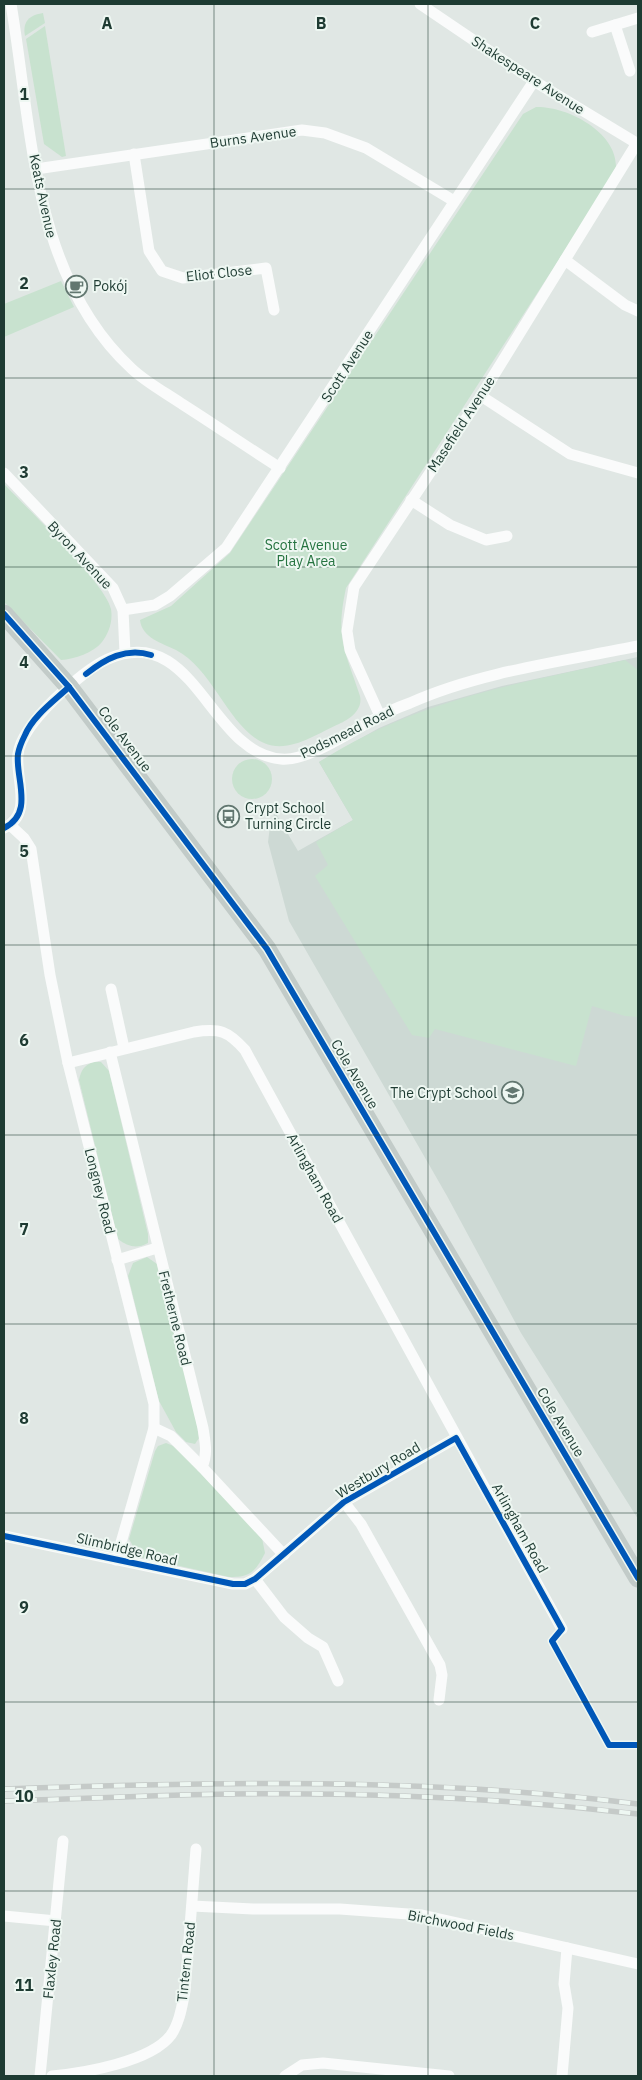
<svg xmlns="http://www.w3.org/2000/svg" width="642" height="2080" font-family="'IBM Plex Sans',sans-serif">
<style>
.built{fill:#cdd9d4}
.green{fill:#c8e2cf}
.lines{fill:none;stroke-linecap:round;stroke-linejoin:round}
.minor{stroke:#fafbfb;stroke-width:11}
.trunk{stroke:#c2cbc8;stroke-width:19}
.rail-casing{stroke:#c5cac8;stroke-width:5.5}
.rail{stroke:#eef7f2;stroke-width:4;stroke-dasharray:11;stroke-linecap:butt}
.cycleway-casing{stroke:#eef7f2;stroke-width:9}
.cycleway{stroke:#0057b8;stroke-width:6}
.grid{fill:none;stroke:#1e3b32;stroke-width:1;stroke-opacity:0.55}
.labels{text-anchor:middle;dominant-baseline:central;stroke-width:4;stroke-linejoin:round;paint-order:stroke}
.street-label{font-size:14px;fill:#1e3b32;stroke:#eef7f2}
.poi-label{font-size:14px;fill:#1e3b32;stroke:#eef7f2;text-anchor:start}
.park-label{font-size:14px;fill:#267441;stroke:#eef7f2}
.grid-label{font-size:16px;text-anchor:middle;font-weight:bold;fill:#1e3b32;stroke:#eef7f2;stroke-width:4;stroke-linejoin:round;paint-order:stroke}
</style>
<rect width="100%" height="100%" fill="#e0e7e4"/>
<polygon class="built" points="638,657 638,1519 521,1333 447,1196 289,921 268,842 270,826 275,812 298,851 353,820 319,762 379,728 428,707 502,686"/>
<g class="green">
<path d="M 43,13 L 45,23 L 25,36 C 22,21 30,15 43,13 Z"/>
<polygon points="45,26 66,156 62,157 44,144 26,39"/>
<path d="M 536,107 C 567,106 617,132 616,167 L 595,204 L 346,588 C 335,639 345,650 360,696 C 363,710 350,719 339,724 C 316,734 289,754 264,743 C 229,728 213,669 176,650 C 162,643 142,638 140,620 L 171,606 L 230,553 L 523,114 Z"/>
<polygon points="61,281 74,307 4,337 4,304"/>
<path d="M 4,484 C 26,507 106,584 111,609 C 113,621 109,633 102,642 C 93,653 75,659 61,660 L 4,602 Z"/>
<path d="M 625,660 L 638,670 L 638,1017 L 625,1016 L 592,1006 L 576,1066 L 435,1029 L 429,1038 L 412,1035 L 315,876 L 328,865 L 316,842 L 353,820 L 319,762 C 419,699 513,685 625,660 Z"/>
<circle cx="252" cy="779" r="20"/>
<path d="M 93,1062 L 101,1062 L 109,1071 L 148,1234 L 148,1243 C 137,1249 128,1247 118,1239 L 79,1080 C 81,1070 84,1066 93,1062 Z"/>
<polygon points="147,1257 157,1264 196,1420 199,1438 195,1444 186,1442 176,1432 159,1401 128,1276 133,1263"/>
<path d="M 166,1443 L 176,1447 L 262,1538 L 265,1553 C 256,1571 250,1578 229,1577 L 139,1557 L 129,1539 L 155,1451 L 158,1446 Z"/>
</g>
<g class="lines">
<g class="minor">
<path d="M 11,4 C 32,128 32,277 132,369 C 147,383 166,393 182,404 C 215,425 247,447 280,468"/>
<polyline points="420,4 534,81 638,144"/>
<polyline points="615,25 630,71"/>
<polyline points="592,32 638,18"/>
<polyline points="134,154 149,251 162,271 183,278 266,268 274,310"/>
<polyline points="36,169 302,130 325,133 366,148 454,201"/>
<polyline points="565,260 625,305 638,311"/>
<polyline points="481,396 570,454 638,473"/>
<polyline points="4,473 113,588 123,610 125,653"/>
<polyline points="411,500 450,525 486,540 507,536"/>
<polyline points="123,610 155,605 170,596 226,548 534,81"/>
<polyline points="380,716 350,650 347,631 354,587 481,396 637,143"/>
<polyline points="10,825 24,838 31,849 50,975 68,1063 154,1404 154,1428 116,1560"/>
<path d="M 4,828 C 34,814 15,779 18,754 C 22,723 81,671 108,659 C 195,621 209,753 281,759 C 308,762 352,730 377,718 C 387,712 399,707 410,703 C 479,672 564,661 638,646"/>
<polyline points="111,989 124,1048"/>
<path d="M 110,1052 L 203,1428 C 205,1442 208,1454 202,1467 L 284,1555"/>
<path d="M 68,1063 L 194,1032 C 220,1028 228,1031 245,1050 L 562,1629"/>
<polyline points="117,1260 157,1248"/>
<polyline points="154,1428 171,1436 202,1467"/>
<polyline points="344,1502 361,1524 440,1665 442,1675 439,1700"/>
<polyline points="4,1536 233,1584 245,1584 255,1579 344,1502 456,1438"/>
<polyline points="255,1579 284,1617 308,1638 323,1647 338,1681"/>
<polyline points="192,1906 253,1909 340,1909 422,1915 638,1964"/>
<polyline points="4,1916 56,1921"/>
<polyline points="40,2076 63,1841"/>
<path d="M 52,2076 C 83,2073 151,2062 171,2035 C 180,2022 182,2005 185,1991 L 196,1849"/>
<polyline points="285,2076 302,2065 323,2063 449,2076"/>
<polyline points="562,2076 568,2008 564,1984 567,1948"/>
</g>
<polyline class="trunk" points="4,614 69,687 267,949 638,1578"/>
<defs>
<g id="rail">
<path d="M 4,1789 C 215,1782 428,1777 638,1804"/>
<path d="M 4,1801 C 79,1799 155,1795 231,1794 C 366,1792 503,1798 638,1814"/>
</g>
</defs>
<use href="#rail" class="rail-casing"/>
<use href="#rail" class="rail"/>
<defs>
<g id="cycleway">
<polyline points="4,614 69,687 267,949 638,1578"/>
<path d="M 86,674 C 105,659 126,647 151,655"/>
<path d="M 4,828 C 35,813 15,778 18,754 C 19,748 22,741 25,735 C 33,716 54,701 69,687"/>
<polyline points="4,1536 233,1584 245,1584 255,1579 344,1502 456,1438 562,1629 552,1641 609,1745 638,1745"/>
</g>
</defs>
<use href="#cycleway" class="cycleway-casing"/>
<use href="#cycleway" class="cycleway"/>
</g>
<path class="grid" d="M 214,4 L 214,2076M 428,4 L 428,2076M 4,189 L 638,189M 4,378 L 638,378M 4,567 L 638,567M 4,756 L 638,756M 4,945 L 638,945M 4,1135 L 638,1135M 4,1324 L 638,1324M 4,1513 L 638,1513M 4,1702 L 638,1702M 4,1891 L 638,1891"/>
<defs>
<symbol id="cafe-ring" viewBox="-11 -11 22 22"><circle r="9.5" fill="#eef7f2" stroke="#627770" stroke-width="1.5"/><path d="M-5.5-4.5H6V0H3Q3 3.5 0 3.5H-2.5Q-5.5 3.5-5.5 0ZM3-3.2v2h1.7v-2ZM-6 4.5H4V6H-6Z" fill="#627770"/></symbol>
<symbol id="bus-ring" viewBox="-11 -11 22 22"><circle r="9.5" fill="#eef7f2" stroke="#627770" stroke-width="1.5"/><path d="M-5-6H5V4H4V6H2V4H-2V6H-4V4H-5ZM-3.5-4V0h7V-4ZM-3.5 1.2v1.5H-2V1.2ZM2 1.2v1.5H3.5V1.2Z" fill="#627770"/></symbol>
<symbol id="school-ring" viewBox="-11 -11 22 22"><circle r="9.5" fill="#eef7f2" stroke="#627770" stroke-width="1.5"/><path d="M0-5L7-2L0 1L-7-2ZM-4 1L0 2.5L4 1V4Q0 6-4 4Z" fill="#627770"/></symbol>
</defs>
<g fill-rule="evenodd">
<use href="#cafe-ring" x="64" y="274" width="25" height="25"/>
<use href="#bus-ring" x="216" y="804" width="25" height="25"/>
<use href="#school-ring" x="500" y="1080" width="25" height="25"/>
</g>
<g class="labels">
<g class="street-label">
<text transform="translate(528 75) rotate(33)">Shakespeare Avenue</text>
<text transform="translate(253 137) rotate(-8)">Burns Avenue</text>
<text transform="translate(43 196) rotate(78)">Keats Avenue</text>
<text transform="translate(219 273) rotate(-6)">Eliot Close</text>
<text transform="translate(347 366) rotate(-57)">Scott Avenue</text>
<text transform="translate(461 424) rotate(-57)">Masefield Avenue</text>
<text transform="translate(80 555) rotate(47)">Byron Avenue</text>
<text transform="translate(347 732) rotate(-26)">Podsmead Road</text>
<text transform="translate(125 739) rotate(53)">Cole Avenue</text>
<text transform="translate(355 1074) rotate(59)">Cole Avenue</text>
<text transform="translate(315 1178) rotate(61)">Arlingham Road</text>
<text transform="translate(100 1191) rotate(76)">Longney Road</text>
<text transform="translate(175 1318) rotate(76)">Fretherne Road</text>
<text transform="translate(561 1422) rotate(59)">Cole Avenue</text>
<text transform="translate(378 1470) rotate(-31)">Westbury Road</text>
<text transform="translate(520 1528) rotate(61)">Arlingham Road</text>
<text transform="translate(127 1549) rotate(13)">Slimbridge Road</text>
<text transform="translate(461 1925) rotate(11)">Birchwood Fields</text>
<text transform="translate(52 1959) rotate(-84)">Flaxley Road</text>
<text transform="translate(186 1962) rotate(-84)">Tintern Road</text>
</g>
<g class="poi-label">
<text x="93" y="286">Pokój</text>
<text x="245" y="808">Crypt School<tspan x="245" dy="16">Turning Circle</tspan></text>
<text x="497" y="1093" text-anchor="end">The Crypt School</text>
</g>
<g class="park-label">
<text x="306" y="545">Scott Avenue<tspan x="306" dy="16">Play Area</tspan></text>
</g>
</g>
<g class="grid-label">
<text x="107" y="29">A</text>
<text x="321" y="29">B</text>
<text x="535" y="29">C</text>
<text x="24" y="100">1</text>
<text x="24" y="289">2</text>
<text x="24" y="478">3</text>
<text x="24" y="668">4</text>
<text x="24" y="857">5</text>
<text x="24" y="1046">6</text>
<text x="24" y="1235">7</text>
<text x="24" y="1424">8</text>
<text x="24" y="1613">9</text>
<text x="24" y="1802">10</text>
<text x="24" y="1991">11</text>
</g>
<rect width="642" height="2080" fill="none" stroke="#1e3b32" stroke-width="10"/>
</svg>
